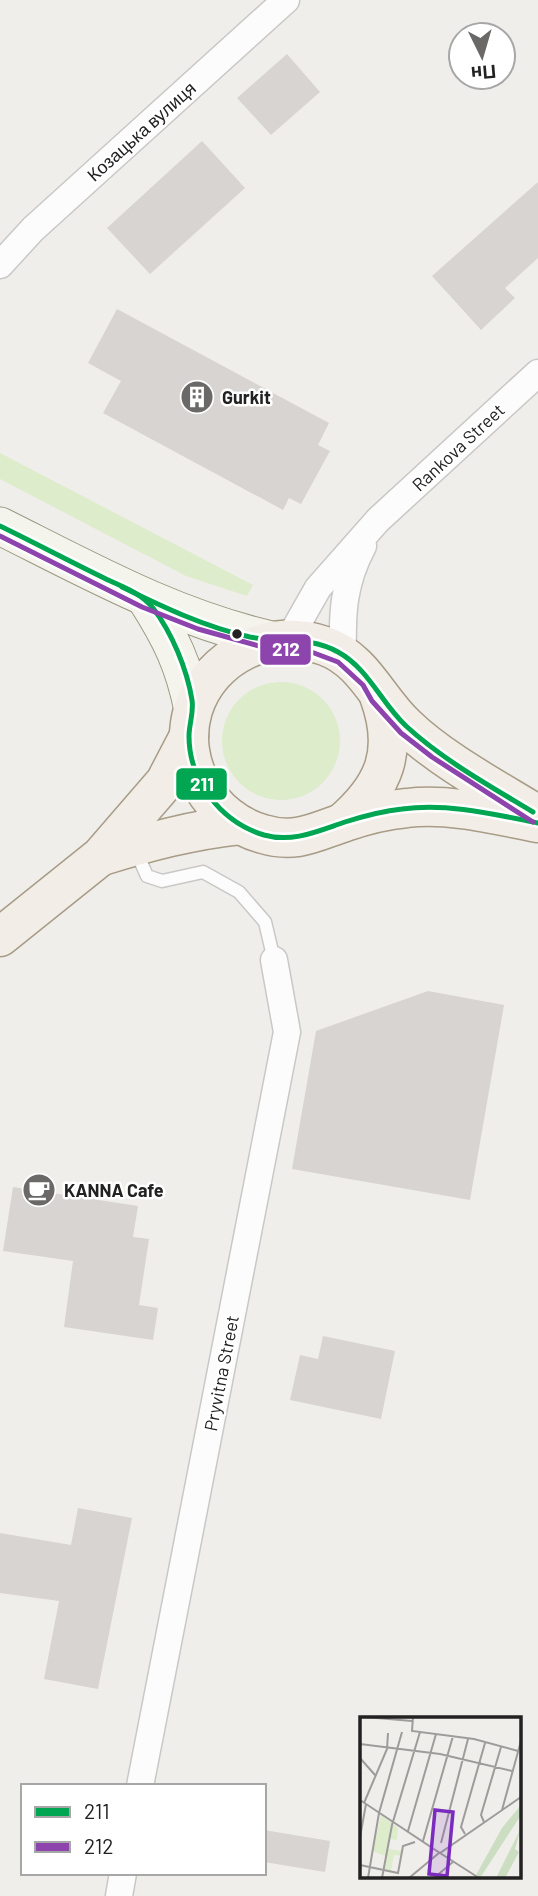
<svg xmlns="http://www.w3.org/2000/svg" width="538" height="1896" font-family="Barlow,sans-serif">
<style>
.grass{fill:#ddeccb}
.building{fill:#d7d4d2}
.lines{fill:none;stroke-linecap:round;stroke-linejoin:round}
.lane-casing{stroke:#c9c8c7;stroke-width:15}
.street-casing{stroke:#c9c8c7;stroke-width:29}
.secondary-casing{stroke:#999a82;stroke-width:39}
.primary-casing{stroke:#a79c86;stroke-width:41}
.lane{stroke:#fdfcfc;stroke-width:12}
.street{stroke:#fdfcfc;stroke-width:26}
.secondary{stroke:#f4f4ed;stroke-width:37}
.primary{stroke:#f3ede7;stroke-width:38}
.bus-1-casing{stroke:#fff;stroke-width:10}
.bus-2-casing{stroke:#fff;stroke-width:10}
.bus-1{stroke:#00a651;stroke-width:5}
.bus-2{stroke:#8e44ad;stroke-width:5}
.bus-dot{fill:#222;stroke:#fff;stroke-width:2.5}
.labels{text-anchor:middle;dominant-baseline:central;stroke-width:5;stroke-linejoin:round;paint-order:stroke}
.street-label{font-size:18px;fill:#222;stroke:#fff}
.poi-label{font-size:18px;font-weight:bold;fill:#222;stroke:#fff;text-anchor:start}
.inset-road{fill:none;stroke:#9e9c9b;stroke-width:2}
.view{fill:#7b2cbf;fill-opacity:0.15;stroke:#7b2cbf;stroke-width:3.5}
.inset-edge{fill:none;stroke:#222;stroke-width:3.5}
.line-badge{stroke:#fff;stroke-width:2.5}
.badge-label{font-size:19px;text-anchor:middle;font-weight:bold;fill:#fff}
</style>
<rect width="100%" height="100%" fill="#f0eeeb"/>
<g class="grass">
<polygon points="0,453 253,585 247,596 186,576 0,479"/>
<circle cx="281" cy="741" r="59"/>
</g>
<g class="building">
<polygon points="287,54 320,92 271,135 237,98"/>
<polygon points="202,141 245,188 150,274 107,228"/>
<polygon points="538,182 538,258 505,288 515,298 481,330 432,276"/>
<polygon points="117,309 329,423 318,445 330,451 301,504 289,498 283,510 103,413 121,381 88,363"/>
<polygon points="428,991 504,1005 470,1200 292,1169 316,1031"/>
<polygon points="13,1187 138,1206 133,1237 149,1239 139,1305 158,1308 153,1340 64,1327 73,1261 3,1251"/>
<polygon points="323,1336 395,1351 381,1419 290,1400 300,1355 318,1359"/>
<polygon points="78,1508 132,1518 98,1689 44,1679 59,1601 0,1593 0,1533 71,1545"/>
<polygon points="264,1830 330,1841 325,1872 264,1862"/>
</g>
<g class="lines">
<defs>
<polyline id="lane" points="136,851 147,876 162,881 203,872 239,892 265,922 274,960"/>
<g id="street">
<polyline points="0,265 33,229 286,0"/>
<polyline points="289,639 318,588 378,520 538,373"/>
<path d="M 343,654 C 342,614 343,583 363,546"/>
<polyline points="140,1786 287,1032 274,960"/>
<polyline points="119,1896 123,1873"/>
</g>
<g id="secondary">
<path d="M 0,526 C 90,571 172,617 271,640"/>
<path d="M 146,599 C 171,638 184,665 193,710"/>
</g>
<g id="primary">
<path d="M 538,815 C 496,789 441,760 406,726 C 377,699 364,660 325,646 C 272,626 210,655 193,710 C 177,763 211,820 263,834 C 296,844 315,832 345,822 C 365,815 385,810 407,808 C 450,803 496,815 538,823"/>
<path d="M 342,823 C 385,786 399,751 379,696"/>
<path d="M 102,856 C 148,842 192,830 240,825"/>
<polyline points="0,937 101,856 165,782 189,736"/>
</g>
</defs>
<use href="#lane" class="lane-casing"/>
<use href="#street" class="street-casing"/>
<use href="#secondary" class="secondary-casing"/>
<use href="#primary" class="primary-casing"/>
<use href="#lane" class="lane"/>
<use href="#street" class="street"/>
<use href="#secondary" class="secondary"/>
<use href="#primary" class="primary"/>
<defs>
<g id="bus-1">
<path d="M 0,526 C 35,543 69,561 104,578 C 122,587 140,592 153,608 C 172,633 187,669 192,700 C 194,713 189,724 189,736 C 189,781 221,822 264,835 C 293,843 318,831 345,822 C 364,816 383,811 402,809 C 448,803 493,814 538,823"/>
<path d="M 122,587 C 163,607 205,627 250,637 C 281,643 309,636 338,652 C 369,669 381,703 406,726 C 443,760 490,786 533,812"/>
</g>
<polyline id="bus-2" points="0,536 142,607 198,629 270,649 306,650 338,662 363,685 372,701 401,733 432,757 533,822"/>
</defs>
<use href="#bus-1" class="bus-1-casing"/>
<use href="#bus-2" class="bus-2-casing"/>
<use href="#bus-1" class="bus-1"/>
<use href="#bus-2" class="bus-2"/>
</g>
<defs>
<symbol id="building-disc" viewBox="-11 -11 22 22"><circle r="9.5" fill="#6a6968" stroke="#fff"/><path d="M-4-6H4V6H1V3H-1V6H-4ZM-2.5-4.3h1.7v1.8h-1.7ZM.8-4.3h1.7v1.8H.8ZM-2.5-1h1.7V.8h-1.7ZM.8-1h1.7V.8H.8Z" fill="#fff"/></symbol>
<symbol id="cafe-disc" viewBox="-11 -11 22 22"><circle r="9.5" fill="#6a6968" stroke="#fff"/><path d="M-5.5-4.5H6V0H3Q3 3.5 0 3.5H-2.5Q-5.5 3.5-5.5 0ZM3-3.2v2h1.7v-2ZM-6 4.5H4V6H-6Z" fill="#fff"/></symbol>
</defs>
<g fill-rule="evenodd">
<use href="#building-disc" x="178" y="378" width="38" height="38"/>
<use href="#cafe-disc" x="20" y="1171" width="38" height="38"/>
</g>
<circle class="bus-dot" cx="237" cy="634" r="6"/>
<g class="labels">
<g class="street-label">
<text transform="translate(141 131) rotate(-42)">Козацька вулиця</text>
<text transform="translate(458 447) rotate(-43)">Rankova Street</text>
<text transform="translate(221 1373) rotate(-79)">Pryvitna Street</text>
</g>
<g class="poi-label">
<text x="222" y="397">Gurkit</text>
<text x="64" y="1190">KANNA Cafe</text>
</g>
</g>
<g transform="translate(360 1717)">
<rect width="161" height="161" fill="#f0eeeb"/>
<path d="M 21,98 L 38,111 L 37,123 L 30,122 L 28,132 L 42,134 L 41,139 L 34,138 L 31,154 L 25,152 L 27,140 L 13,134 Z" fill="#ddeccb"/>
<path d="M 161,88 L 161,98 L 120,161 L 116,158 L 142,111 ZM 161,111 L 155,132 L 159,135 L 145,161 L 136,161 Z" fill="#cbdec1"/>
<path class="inset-road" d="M 5,0 L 52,4M 53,0 L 52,14 L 114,22 L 158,34M 0,27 L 80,37 L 152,54M 0,41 L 15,58M 0,83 L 80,136 L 161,80M 4,86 L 27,32 L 28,16M 142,93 L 161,24M 124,105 L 121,98 L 141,30M 48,114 L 76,17M 105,117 L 101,110 L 125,26M 0,120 L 6,87M 63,124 L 93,19M 81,126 L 108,22M 80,136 L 119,161M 0,148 L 38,156 L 43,129 L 55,125M 8,161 L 19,96 L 42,15M 22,161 L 32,108 L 60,15M 49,161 L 79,136M 74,161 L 94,144"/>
<path class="view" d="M 75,93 L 93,95 L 87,159 L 69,157 Z"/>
<rect width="161" height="161" class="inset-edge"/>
</g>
<g class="line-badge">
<rect x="259" y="633" width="53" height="33" rx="7" fill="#8e44ad"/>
<rect x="175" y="767" width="53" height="34" rx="7" fill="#00a651"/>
</g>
<g class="badge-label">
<text x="286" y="656">212</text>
<text x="202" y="791">211</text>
</g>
<rect x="21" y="1784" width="245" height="91" fill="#ffffff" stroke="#a7a7a7" stroke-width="2"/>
<rect x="35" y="1807" width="35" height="10" fill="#00a651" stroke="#a7a7a7" stroke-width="2"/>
<text x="84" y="1819" font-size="21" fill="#222222">211</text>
<rect x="35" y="1842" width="35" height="10" fill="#8e44ad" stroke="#a7a7a7" stroke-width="2"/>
<text x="84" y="1854" font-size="21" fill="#222222">212</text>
<g transform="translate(482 56) rotate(175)"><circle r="33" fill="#ffffff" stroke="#a7a7a7" stroke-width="2"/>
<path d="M0-5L12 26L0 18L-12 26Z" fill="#6a6968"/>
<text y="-10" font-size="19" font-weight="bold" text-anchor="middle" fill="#222222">Пн</text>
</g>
</svg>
